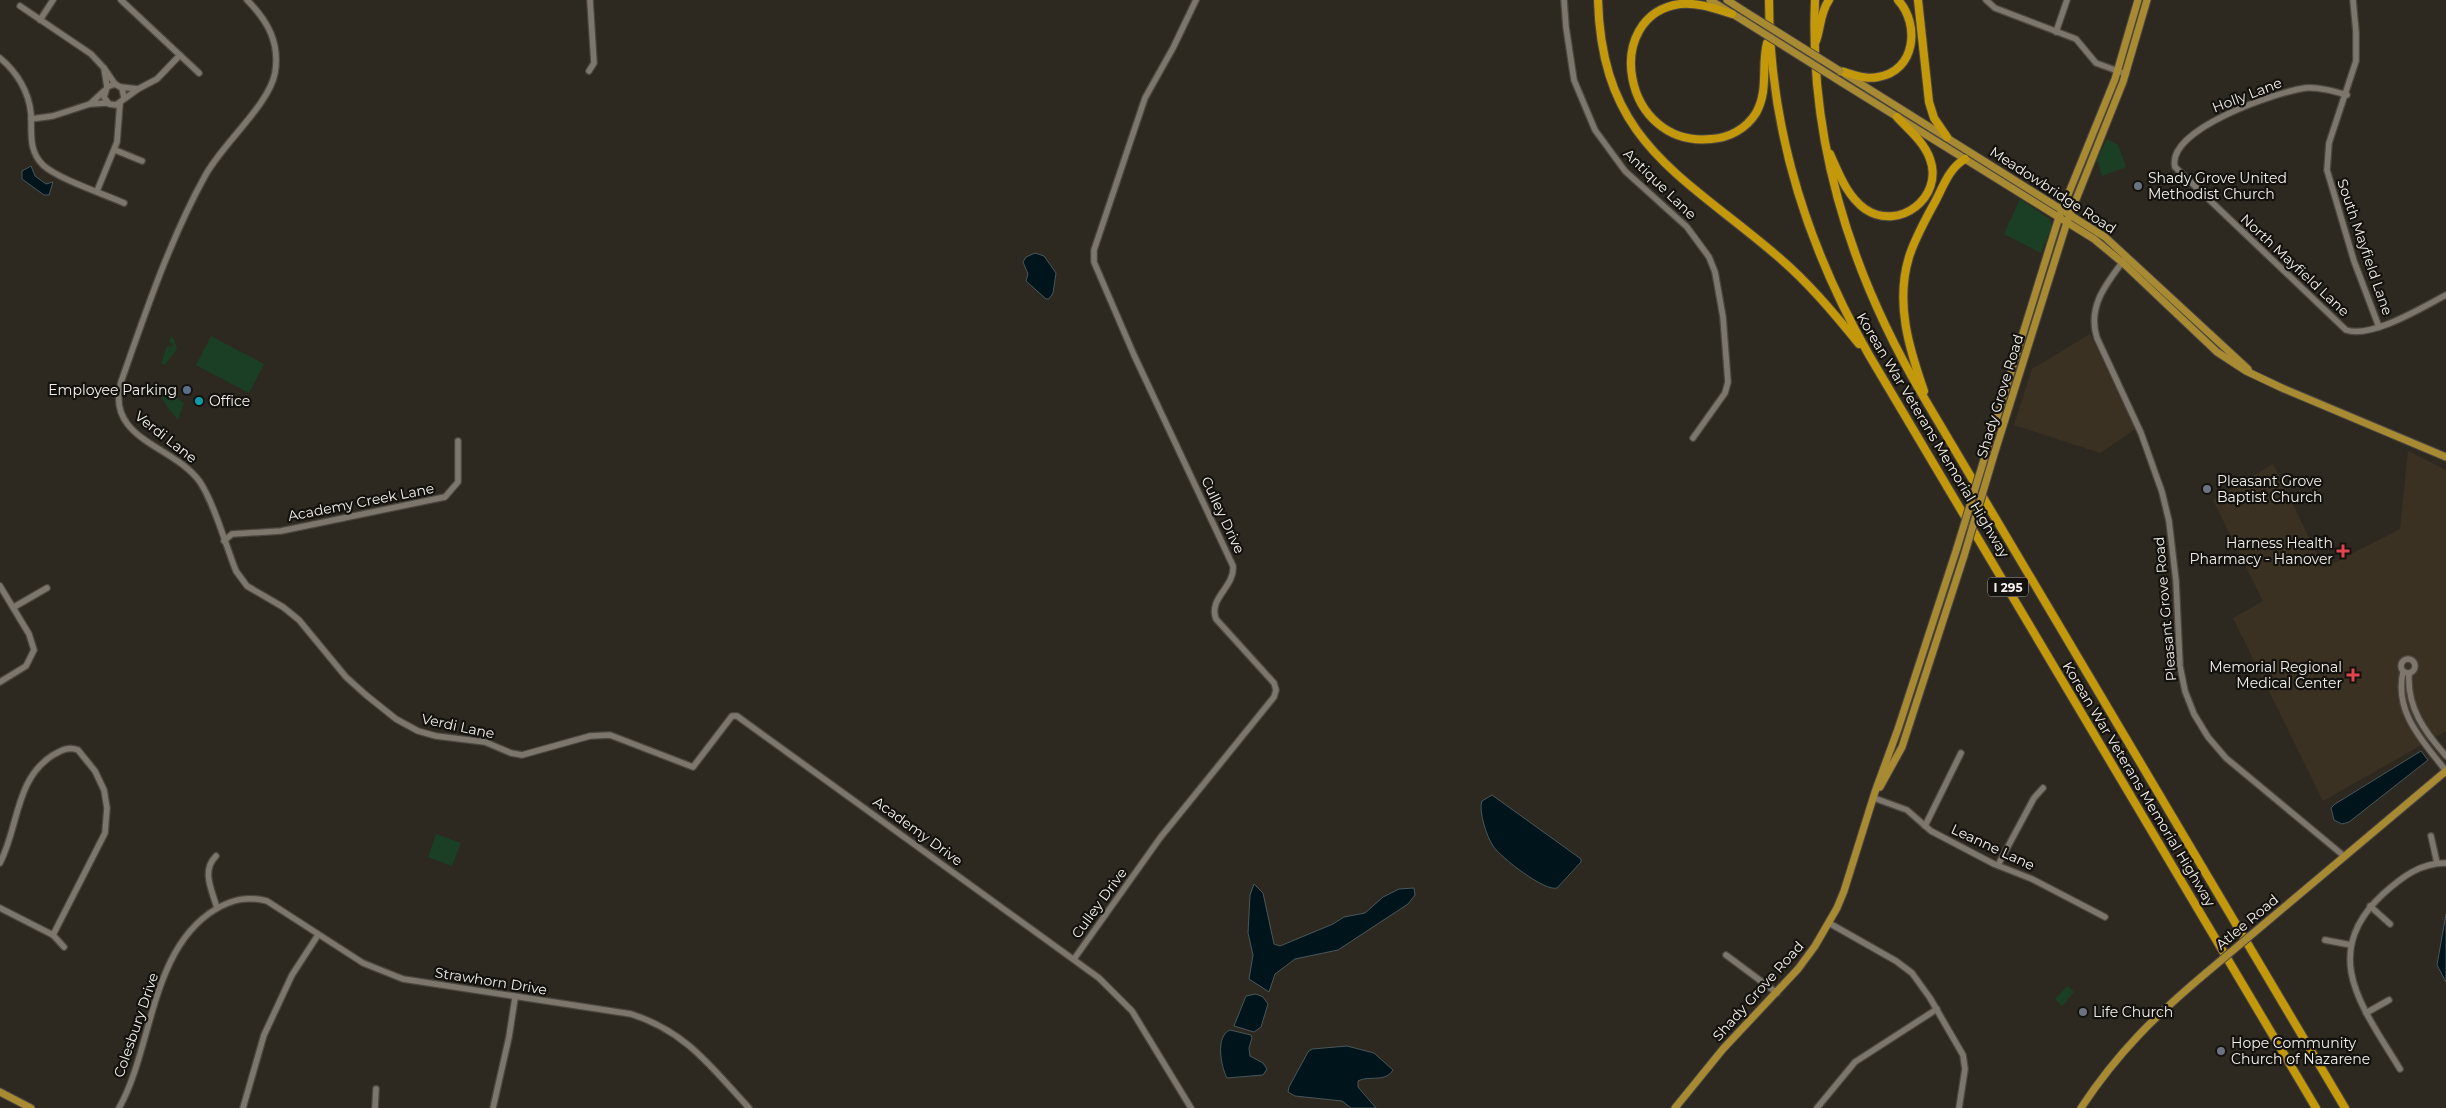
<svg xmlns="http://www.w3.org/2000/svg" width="2446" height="1108" font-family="Montserrat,sans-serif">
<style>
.built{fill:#3b3123}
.green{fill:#1a3f24}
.water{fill:#00151b;stroke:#495759}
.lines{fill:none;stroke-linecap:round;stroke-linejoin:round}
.minor-casing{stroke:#4c4740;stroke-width:8}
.major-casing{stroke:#4c4740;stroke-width:9}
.highway-casing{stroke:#4c4740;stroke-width:10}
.minor{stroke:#7c766c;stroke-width:5.5}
.major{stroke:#a78a32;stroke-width:7}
.highway{stroke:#c3980b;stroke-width:8}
.major-bridge-casing{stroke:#4c4740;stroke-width:9;stroke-linecap:butt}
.major-bridge{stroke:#a78a32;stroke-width:7}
.worship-dot{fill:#6b7280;stroke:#14120e;stroke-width:2}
.service-dot{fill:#5c6f8a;stroke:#14120e;stroke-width:2}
.culture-dot{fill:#0f9aa8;stroke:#14120e;stroke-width:2}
.health-dot{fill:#e0444e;stroke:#14120e;stroke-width:2}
.labels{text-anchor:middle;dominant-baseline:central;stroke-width:4.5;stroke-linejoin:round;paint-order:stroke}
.shield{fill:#14120e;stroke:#b1ada9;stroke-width:1}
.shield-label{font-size:12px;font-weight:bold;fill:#f4f0eb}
.street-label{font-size:14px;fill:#f4f0eb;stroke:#14120e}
.poi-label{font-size:14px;fill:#f4f0eb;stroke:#14120e;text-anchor:start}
</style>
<rect width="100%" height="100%" fill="#2e2920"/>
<g class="built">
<polygon points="2090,334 2135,429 2100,453 2014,425 2032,369"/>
<polygon points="2408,451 2446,470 2446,731 2323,801 2233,618 2263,601 2213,500 2273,464 2324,568 2400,529"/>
</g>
<g class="green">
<polygon points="2107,139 2118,145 2126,167 2102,176 2097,160"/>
<polygon points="2020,199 2051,220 2051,228 2041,253 2004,234"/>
<polygon points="211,336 264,364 249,393 196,365"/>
<polygon points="171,337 174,339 177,349 165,365 161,364 167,346 172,347 173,344 169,342"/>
<polygon points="160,385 184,403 178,420 165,404 157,388"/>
<polygon points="436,834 461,843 452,866 428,857"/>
<polygon points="2067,986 2074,992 2062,1006 2055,999"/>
</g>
<g class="water">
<polygon points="31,166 35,176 46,184 53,182 49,195 44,195 22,179 22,171"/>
<polygon points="1035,253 1044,256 1056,273 1053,293 1049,299 1046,299 1026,281 1028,274 1023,262 1026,257"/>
<polygon points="2421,751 2428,760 2349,822 2342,824 2334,820 2331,808 2335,804"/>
<path d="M 1492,795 L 1581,859 L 1581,862 L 1557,888 C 1545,892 1500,857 1493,846 C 1487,837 1478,811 1482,801 Z"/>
<polygon points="1254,884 1263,893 1274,944 1280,946 1333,924 1344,917 1365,913 1383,897 1399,889 1414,888 1415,895 1408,904 1338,950 1295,959 1275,974 1269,992 1249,979 1253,955 1248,933 1250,895"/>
<polygon points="2446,914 2446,982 2437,965"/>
<polygon points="1256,994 1263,997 1268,1004 1261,1027 1254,1032 1234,1026 1246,996"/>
<path d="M 1230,1030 L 1251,1035 L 1252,1038 L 1249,1048 L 1250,1056 L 1263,1063 L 1267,1069 L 1263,1075 L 1227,1078 C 1221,1067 1215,1036 1230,1030 Z"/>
<path d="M 1347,1046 L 1374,1053 L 1393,1070 C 1385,1083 1370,1075 1358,1081 L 1358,1087 L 1376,1108 L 1351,1108 L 1342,1101 L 1295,1096 L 1288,1092 L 1289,1087 L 1308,1052 L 1312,1049 Z"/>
</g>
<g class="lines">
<defs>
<g id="minor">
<polyline points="121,0 199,73"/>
<path d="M 247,0 C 268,21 280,43 275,73 C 269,105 222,144 205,176 C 170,239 145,314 121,382 C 105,440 174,445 200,482 C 214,503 226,546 236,571 L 247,586 L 283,607 L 299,620 L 346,677 L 366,695 L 396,719 L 418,731 L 436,736 L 485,742 L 511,753 L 522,755 L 590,736 L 610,735 L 693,767 L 732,716 L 737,716 L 1099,978 L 1132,1011 L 1191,1108"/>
<polyline points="1564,0 1566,27 1574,80 1595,130 1625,171 1687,227 1709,257 1715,272 1723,317 1728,382 1725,393 1693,438"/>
<polyline points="1986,0 1995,8 2076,39 2096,63 2126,74"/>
<polyline points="2353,0 2356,32 2356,61 2329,143 2327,170 2354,261 2379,327"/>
<polyline points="20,6 91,54 104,68"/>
<polyline points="40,20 53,0"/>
<polyline points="2056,32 2067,0"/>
<path d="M 0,58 C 17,72 29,92 31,114 C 32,133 28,150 43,165 C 58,179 104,194 124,203"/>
<polyline points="589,71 594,63 590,0"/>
<polyline points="107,87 104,68 115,84"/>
<polyline points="121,87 138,89 116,105 109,104 104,97 107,87 115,84 122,88 124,98"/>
<polyline points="138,89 157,79 180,55"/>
<polyline points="104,91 90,104 107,103"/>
<path d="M 2347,95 C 2333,91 2319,87 2305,88 C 2277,92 2166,129 2175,167 L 2346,330 C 2371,339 2423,307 2446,295"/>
<polyline points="31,119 53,116 90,104"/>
<polyline points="115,150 142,161"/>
<polyline points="97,191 117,142 120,103"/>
<path d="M 2124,260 C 2106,284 2087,307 2097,338 L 2141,433 L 2162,492 L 2169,521 L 2176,581 L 2180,666 L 2185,691 L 2194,714 L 2208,737 L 2226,758 L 2344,856"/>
<polyline points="224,541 232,534 281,531 445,497 458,482 458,441"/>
<polyline points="0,586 29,634 34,650 26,666 0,682"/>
<polyline points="14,607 47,588"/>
<circle cx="2408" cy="666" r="7"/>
<path d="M 2403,672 C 2394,713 2423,741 2446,771"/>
<path d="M 2409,674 C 2407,708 2425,732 2446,756"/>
<polyline points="1874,798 1907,810 1931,831 1994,864 2032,879 2105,917"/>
<polyline points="1925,826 1961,753"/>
<polyline points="2431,836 2437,863"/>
<path d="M 216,856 C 201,871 212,890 217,908"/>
<path d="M 0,863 C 19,826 15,779 53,755 C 62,750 69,746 78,750 L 95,771 L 104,790 L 107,808 L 105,833 L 53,935"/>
<polyline points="1998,865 2034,798 2043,788"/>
<polyline points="2370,906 2390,924"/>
<polyline points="0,908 53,935 64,947"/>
<polyline points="1829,923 1896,961 1912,973 1930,998 1963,1055 1965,1069 1959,1108"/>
<polyline points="2325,940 2351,945"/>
<polyline points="1726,955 1777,993"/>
<path d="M 1074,959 L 1160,838 L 1274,697 L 1276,690 L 1274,683 L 1216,619 C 1208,598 1235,587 1233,566 L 1134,355 L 1094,262 L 1094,250 L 1145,98 L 1173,48 L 1196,0"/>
<polyline points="2366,1013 2389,1000"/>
<path d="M 2400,1069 C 2363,1008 2318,954 2383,894 C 2402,877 2420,863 2446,863"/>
<path d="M 119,1108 C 153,1048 150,948 216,909 C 233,899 248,896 267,901 L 363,963 L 403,979 L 631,1014 C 687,1032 711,1067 749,1108"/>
<polyline points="243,1108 264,1035 292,975 318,935"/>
<polyline points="375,1108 376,1089"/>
<polyline points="493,1108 509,1037 515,998"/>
<polyline points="1817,1108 1855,1062 1937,1009"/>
</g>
<g id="major">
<polyline points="1710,0 1744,21"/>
<polyline points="1727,0 1744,11"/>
<polyline points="1845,74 2105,237 2248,369"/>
<polyline points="1841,82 2094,239 2123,263 2217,352 2246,371 2282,388 2446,457"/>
<polyline points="1989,443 2059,217 2115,79 2138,0"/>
<polyline points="1993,458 2067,222 2123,82 2147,0"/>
<polyline points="1880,787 1902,747 1964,556"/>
<polyline points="2263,925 2446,771"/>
<polyline points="0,1092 31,1108"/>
<polyline points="1675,1108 1723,1049 1798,969 1815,946 1837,908 1844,891 1875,792 1898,729 1957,548"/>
<path d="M 2081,1108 C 2118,1052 2156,1015 2206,973"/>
</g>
<g id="highway">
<path d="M 1598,0 C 1602,142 1680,173 1776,255 C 1807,281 1833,312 1859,344"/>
<path d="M 1769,0 C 1769,127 1807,246 1869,355 L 2316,1108"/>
<path d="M 1815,0 C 1809,142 1851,274 1923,396 L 2345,1108"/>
<polyline points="1918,0 1929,102 1934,118 1947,137"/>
<path d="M 1732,14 C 1716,9 1697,2 1680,4 C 1601,15 1622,148 1711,139 C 1729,138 1746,129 1756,113 C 1769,90 1761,66 1767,43"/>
<path d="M 1816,41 C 1821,27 1820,13 1829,0"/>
<path d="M 1840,71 C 1853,74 1865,80 1878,77 C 1916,71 1920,24 1898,0"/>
<path d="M 1830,154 C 1839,174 1847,196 1865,209 C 1899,232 1944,197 1930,159 C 1924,142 1909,130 1897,117"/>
<path d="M 1924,391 C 1909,348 1895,303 1909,257 C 1915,238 1925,220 1935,202 C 1943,187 1949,168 1965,159"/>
</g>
</defs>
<use href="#minor" class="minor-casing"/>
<use href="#major" class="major-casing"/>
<use href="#highway" class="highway-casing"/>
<use href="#minor" class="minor"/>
<use href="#major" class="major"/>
<use href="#highway" class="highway"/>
<defs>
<g id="major-bridge">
<polyline points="1744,11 1840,71"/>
<polyline points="1744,21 1841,82"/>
<polyline points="1957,548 1989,443"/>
<polyline points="1964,556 1993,458"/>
<polyline points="2206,973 2263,925"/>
</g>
</defs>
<use href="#major-bridge" class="major-bridge-casing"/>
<use href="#major-bridge" class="major-bridge"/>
</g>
<g class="worship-dot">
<circle cx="2138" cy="186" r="5"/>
<circle cx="2207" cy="489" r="5"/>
<circle cx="2083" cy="1012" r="5"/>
<circle cx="2221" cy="1051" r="5"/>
</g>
<circle class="service-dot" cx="187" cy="390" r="5"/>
<circle class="culture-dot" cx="199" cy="401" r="5"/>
<g class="health-dot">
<path d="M2340.5 543.5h5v5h5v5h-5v5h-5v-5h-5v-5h5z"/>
<path d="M2350.5 667.5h5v5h5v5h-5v5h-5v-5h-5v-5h5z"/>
</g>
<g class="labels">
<rect class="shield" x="1988" y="577.5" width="40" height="19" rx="4"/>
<g class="shield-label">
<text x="2008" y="587">I 295</text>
</g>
<g class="street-label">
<text transform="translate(2247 95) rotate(-21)">Holly Lane</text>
<text transform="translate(1660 184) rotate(44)">Antique Lane</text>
<text transform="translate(2053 190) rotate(33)">Meadowbridge Road</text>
<text transform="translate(2365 247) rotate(71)">South Mayfield Lane</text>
<text transform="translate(2295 265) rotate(43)">North Mayfield Lane</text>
<text transform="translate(2000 396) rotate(-73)">Shady Grove Road</text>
<text transform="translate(1933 435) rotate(59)">Korean War Veterans Memorial Highway</text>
<text transform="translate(166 437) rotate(38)">Verdi Lane</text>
<text transform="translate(361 502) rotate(-11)">Academy Creek Lane</text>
<text transform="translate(1223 515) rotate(65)">Culley Drive</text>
<text transform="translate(2165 609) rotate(-95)">Pleasant Grove Road</text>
<text transform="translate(458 726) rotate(12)">Verdi Lane</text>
<text transform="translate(2139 784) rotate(59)">Korean War Veterans Memorial Highway</text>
<text transform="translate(918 831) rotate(36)">Academy Drive</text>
<text transform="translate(1993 847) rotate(25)">Leanne Lane</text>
<text transform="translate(1099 903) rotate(-54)">Culley Drive</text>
<text transform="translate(2247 922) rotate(-40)">Atlee Road</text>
<text transform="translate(491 981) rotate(9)">Strawhorn Drive</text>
<text transform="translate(1758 991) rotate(-48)">Shady Grove Road</text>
<text transform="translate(136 1025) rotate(-71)">Colesbury Drive</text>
</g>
<g class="poi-label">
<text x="2148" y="178">Shady Grove United<tspan x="2148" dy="16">Methodist Church</tspan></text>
<text x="177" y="390" text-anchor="end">Employee Parking</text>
<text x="209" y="401">Office</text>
<text x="2217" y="481">Pleasant Grove<tspan x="2217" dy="16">Baptist Church</tspan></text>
<text x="2333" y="543" text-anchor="end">Harness Health<tspan x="2333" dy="16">Pharmacy - Hanover</tspan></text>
<text x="2342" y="667" text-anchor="end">Memorial Regional<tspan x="2342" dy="16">Medical Center</tspan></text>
<text x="2093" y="1012">Life Church</text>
<text x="2231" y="1043">Hope Community<tspan x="2231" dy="16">Church of Nazarene</tspan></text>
</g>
</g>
</svg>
